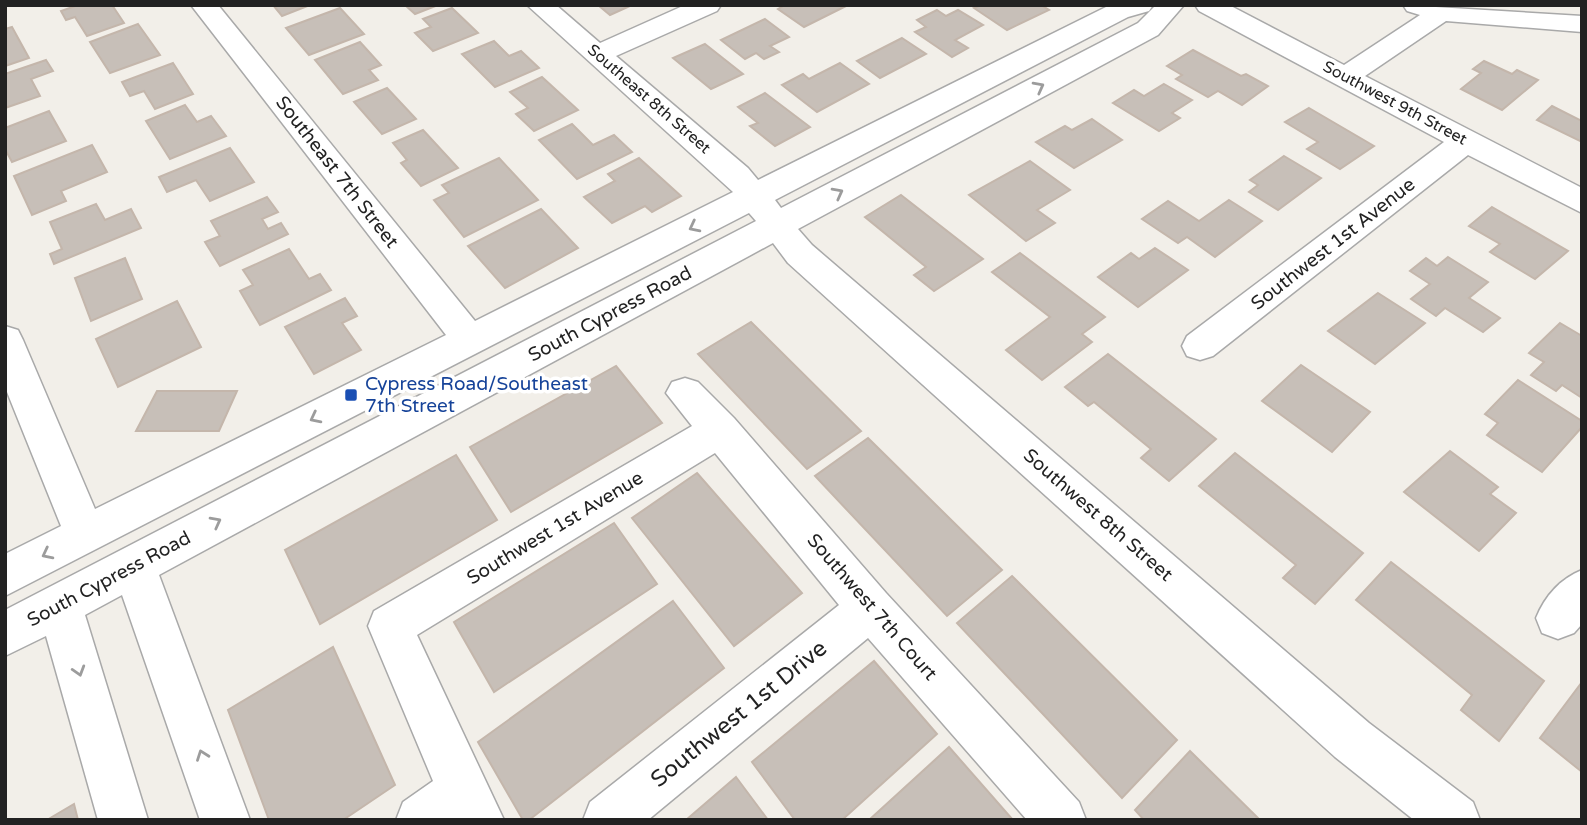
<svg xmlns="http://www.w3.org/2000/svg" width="1587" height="825" font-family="'Varela Round',sans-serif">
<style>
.building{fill:#c7bfb8;stroke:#c4b6ab;stroke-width:2}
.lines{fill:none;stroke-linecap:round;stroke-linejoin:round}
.minor-casing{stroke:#a9a9a9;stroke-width:3}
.minor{fill:#fff;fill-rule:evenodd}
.oneway{stroke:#9c9c9c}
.transit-dot{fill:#1a4fb4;stroke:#fff;stroke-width:2.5}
.labels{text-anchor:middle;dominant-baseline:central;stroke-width:7;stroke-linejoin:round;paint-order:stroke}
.far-street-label{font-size:16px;fill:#222;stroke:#fff}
.street-label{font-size:19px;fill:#222;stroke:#fff}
.transit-label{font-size:19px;fill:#164399;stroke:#fff;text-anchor:start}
.near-street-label{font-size:23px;fill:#222;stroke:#fff}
</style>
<rect width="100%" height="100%" fill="#f2efe9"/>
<g class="building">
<polygon points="78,5 112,5 124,23 87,36 75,17 66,20 61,11"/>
<polygon points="273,5 310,5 282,16"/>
<polygon points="405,5 438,5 415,14"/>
<polygon points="598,5 632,5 610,15"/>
<polygon points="785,5 848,5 804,27 778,9"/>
<polygon points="981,5 1041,5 1049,10 1007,30 974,8"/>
<polygon points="340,8 364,34 309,55 286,28"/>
<polygon points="452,8 478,33 433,51 415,33 431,27 423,19"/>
<polygon points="937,10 946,16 958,10 983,25 955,40 968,48 952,57 915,32 926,27 917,20"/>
<polygon points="765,19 789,37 770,46 779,52 764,59 756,53 745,59 721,40"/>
<polygon points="138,24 160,55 110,73 90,42"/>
<polygon points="12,27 29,58 5,66 5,29"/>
<polygon points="902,38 926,54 880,78 857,61"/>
<polygon points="494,41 509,56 521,51 539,68 495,87 462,54"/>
<polygon points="360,42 381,65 369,70 378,80 343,94 315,60"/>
<polygon points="705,44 743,74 711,89 673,58"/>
<polygon points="1193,50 1241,76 1246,74 1268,86 1242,105 1218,91 1208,97 1176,79 1182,75 1167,66"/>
<polygon points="46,60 53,71 31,79 40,96 5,108 5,74"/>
<polygon points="1484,61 1512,74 1517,70 1538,80 1502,110 1461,89 1481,73 1473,69"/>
<polygon points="173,63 193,94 155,109 144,91 130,96 122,82"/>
<polygon points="840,63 869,84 817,112 782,85 803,74 809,79"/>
<polygon points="542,77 578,110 534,131 516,114 528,108 510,92"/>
<polygon points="1164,84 1192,100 1172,113 1180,118 1159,131 1113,103 1134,90 1144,96"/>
<polygon points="387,88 416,119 382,134 354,102"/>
<polygon points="765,93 810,127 775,146 750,126 758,123 738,107"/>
<polygon points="185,105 197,122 211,116 226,136 170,159 146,121"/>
<polygon points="1552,106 1582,121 1582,142 1537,120"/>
<polygon points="1309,108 1374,146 1340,169 1307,149 1318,142 1285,122"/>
<polygon points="49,111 66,141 12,162 5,149 5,128"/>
<polygon points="1092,119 1122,140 1074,168 1036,142 1065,126 1072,130"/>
<polygon points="572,124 593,145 614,135 632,152 577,179 539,140"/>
<polygon points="423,130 458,168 421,186 401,163 407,160 393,143"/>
<polygon points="92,145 107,172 61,191 66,201 32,215 14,176"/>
<polygon points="230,148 254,182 210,201 196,180 167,192 159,177"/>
<polygon points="1284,156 1321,178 1278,210 1249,192 1258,185 1250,180"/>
<polygon points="499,158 538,200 464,237 434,200 449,193 442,185"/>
<polygon points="639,158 681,196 652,212 645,206 612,223 584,197 615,181 608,174"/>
<polygon points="1030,161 1070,190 1037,210 1055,223 1026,241 969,195"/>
<polygon points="901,195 983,259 934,291 914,275 926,267 865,217"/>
<polygon points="267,197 278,212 262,219 268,229 281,223 288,234 220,266 205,242 220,236 211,221"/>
<polygon points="1229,200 1262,221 1215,257 1187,237 1178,243 1142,219 1168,201 1199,221"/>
<polygon points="96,204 105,220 131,209 141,228 54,264 50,254 62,249 50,222"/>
<polygon points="1492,207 1568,251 1535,279 1490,252 1500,244 1469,226"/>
<polygon points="541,209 578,248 505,288 468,246"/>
<polygon points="1155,248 1188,270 1138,307 1098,277 1131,253 1139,259"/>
<polygon points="289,249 309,279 320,274 331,290 260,325 240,291 253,285 243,270"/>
<polygon points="1020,253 1105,317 1082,334 1092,342 1042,380 1006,350 1050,317 992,272"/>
<polygon points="1448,257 1488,282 1469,298 1500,318 1483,332 1445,308 1436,316 1411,299 1430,284 1410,271 1426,258 1437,266"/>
<polygon points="125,258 142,299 91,321 75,278"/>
<polygon points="1378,293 1425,323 1375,364 1328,331"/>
<polygon points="345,298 357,316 342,323 361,350 314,374 285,327"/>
<polygon points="177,301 201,347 118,387 96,339"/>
<polygon points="751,322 861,431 807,469 698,354"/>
<polygon points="1560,323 1582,336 1582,398 1562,385 1556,391 1531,375 1544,362 1529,353"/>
<polygon points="1108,354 1216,439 1169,481 1141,458 1151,449 1094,402 1088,406 1065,387"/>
<polygon points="1301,365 1370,412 1332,452 1262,401"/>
<polygon points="616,366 662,423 511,512 470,447"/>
<polygon points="1518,380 1582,421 1582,427 1542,472 1487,435 1498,423 1485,414"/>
<polygon points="157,391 237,391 219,431 136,431"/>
<polygon points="868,438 1002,570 947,616 815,476"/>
<polygon points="1450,451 1498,487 1490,494 1516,513 1479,551 1404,492"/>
<polygon points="1235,453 1363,553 1315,604 1283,578 1296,565 1199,486"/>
<polygon points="456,455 497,520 320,624 285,550"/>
<polygon points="697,473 802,593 734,646 632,518"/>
<polygon points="614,523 657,584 494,692 454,622"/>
<polygon points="1391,562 1544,681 1499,741 1461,710 1472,695 1356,600"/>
<polygon points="1012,576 1177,740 1122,798 957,623"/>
<polygon points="673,601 724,668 529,820 523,820 478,742"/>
<polygon points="333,647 395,785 343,820 269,820 228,710"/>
<polygon points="874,661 937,734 842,820 795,820 752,762"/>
<polygon points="1582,682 1582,772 1540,738"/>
<polygon points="949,747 1013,820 869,820"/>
<polygon points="1190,751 1260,820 1144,820 1135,810"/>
<polygon points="736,777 768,820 686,820"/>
<polygon points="74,804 78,820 47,820"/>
</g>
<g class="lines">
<defs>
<g id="minor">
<polygon points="191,5 218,5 475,321 733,192 527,5 556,5 600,43 685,5 721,5 717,11 616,56 748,168 758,180 1110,5 1153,5 1149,11 1128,17 775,200 781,208 1138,23 1156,5 1184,5 1158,35 798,229 812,245 1369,723 1473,802 1480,820 1414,820 1335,757 788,263 773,243 159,575 250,820 200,820 122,595 85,615 148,820 98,820 46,636 5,656 5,610 756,221 749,213 5,596 5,554 61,526 5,387 5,326 18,330 23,340 95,509 446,335"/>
<polygon points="1195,5 1229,5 1344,65 1420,15 1407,11 1403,5 1582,16 1582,32 1446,21 1365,76 1582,188 1582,213 1468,155 1213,356 1200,360 1187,356 1182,346 1187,336 1444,142 1199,11"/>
<polygon points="685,378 698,382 734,418 886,593 1079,802 1086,820 1027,820 868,638 648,820 583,820 590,802 839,605 715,453 417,635 504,820 396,820 403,802 433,781 368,626 374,611 692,426 666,393 672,382"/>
<path d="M 1582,570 L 1582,624 L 1574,633 L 1558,639 L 1542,633 L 1536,618 C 1545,596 1560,579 1582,570 Z"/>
</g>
</defs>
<use href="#minor" class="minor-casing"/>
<use href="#minor" class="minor"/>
</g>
<defs><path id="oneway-chevron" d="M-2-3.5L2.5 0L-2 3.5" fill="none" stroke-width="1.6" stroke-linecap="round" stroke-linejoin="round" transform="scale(1.75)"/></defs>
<g class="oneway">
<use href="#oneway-chevron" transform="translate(1039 87) rotate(-28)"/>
<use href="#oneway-chevron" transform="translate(838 193) rotate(-28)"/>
<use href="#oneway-chevron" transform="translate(694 227) rotate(153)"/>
<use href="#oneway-chevron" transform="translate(315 418) rotate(153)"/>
<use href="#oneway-chevron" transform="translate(216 522) rotate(-28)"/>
<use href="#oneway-chevron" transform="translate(47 554) rotate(153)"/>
<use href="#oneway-chevron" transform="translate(79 671) rotate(73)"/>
<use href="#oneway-chevron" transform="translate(202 755) rotate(-110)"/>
</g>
<rect class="transit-dot" x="344" y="388" width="14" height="14" rx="3.5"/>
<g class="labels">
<g class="far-street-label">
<text transform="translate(649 99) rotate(41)">Southeast 8th Street</text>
<text transform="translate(1395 103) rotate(28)">Southwest 9th Street</text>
</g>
<g class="street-label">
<text transform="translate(337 172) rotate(52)">Southeast 7th Street</text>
<text transform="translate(1333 244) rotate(-38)">Southwest 1st Avenue</text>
<text transform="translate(610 314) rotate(-28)">South Cypress Road</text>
<text transform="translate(1098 515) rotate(41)">Southwest 8th Street</text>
<text transform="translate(555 528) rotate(-31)">Southwest 1st Avenue</text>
<text transform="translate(109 579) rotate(-28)">South Cypress Road</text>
<text transform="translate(872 607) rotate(49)">Southwest 7th Court</text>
</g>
<g class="transit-label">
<text x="365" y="384">Cypress Road/Southeast<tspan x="365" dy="22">7th Street</tspan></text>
</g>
<g class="near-street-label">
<text transform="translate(739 714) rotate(-39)">Southwest 1st Drive</text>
</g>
</g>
<rect width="1587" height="825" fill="none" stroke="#222222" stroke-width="14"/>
</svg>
